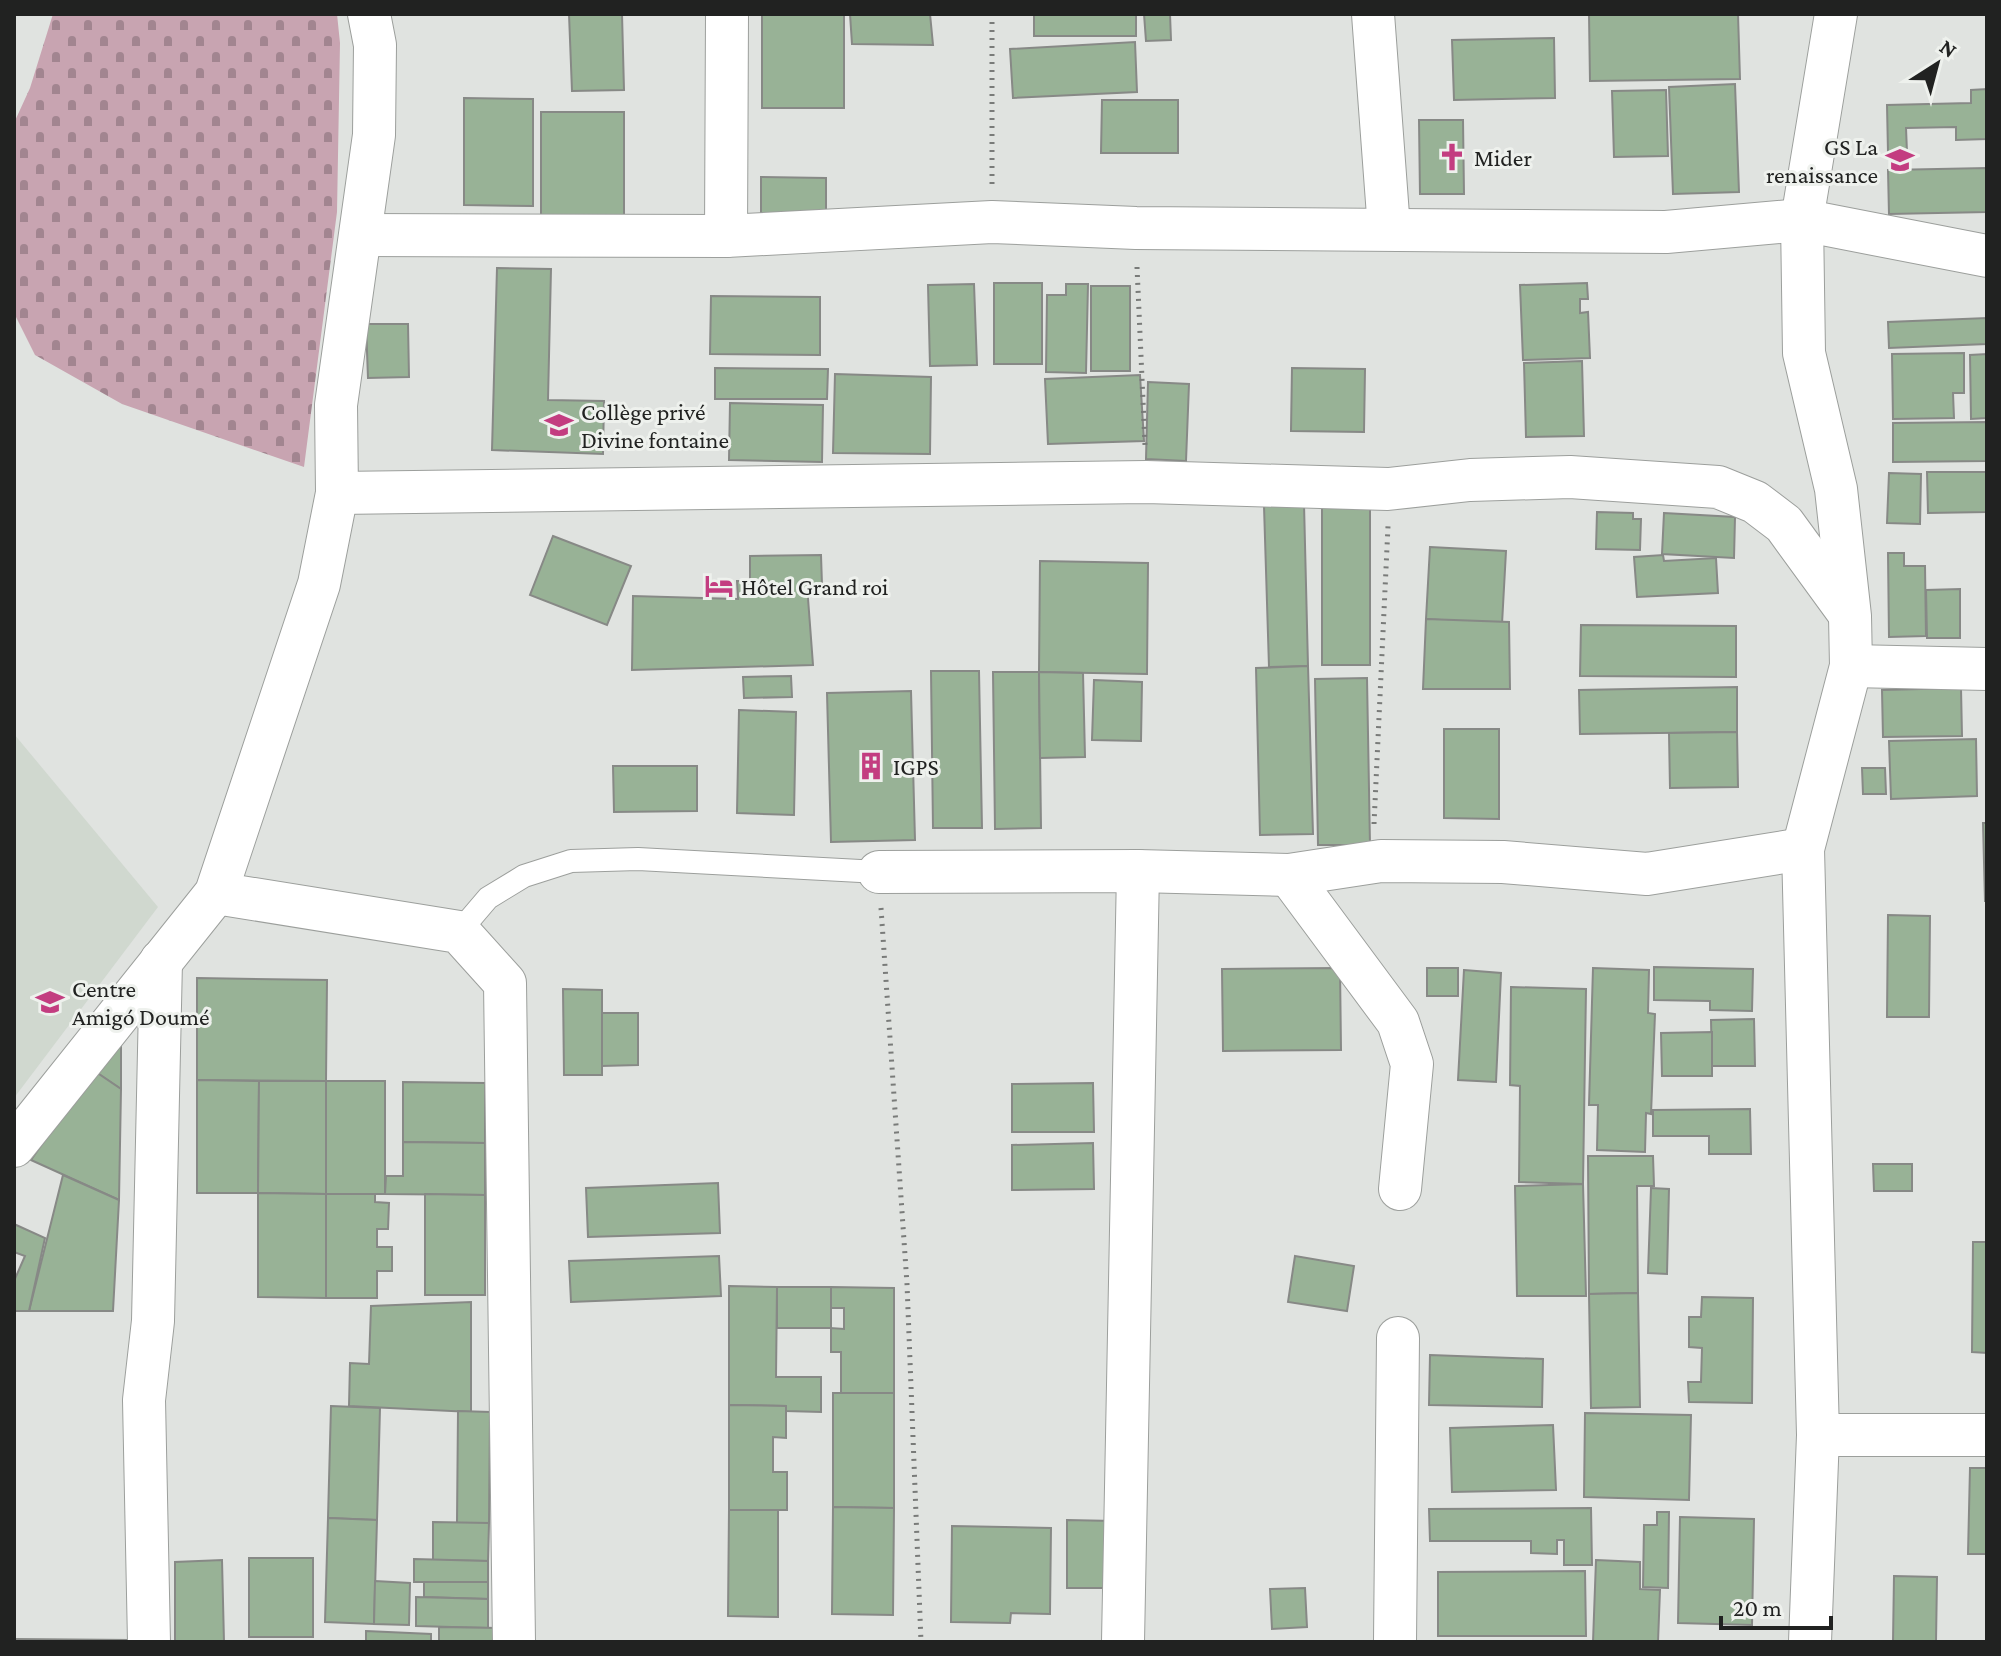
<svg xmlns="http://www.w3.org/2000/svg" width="2001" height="1656" font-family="'Crimson Pro',serif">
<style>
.built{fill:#d0d8cf}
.cemetery{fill:url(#cemetery-stones)}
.building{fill:#98b296;stroke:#878986;stroke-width:2}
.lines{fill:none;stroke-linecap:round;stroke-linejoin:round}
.lane-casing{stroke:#9c9f9c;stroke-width:24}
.street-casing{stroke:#9c9f9c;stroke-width:44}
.path{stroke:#797b79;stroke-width:5;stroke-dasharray:2 6;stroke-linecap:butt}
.lane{stroke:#fff;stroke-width:22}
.street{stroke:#fff;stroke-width:42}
.labels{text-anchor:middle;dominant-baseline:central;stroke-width:6;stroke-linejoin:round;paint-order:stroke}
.poi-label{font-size:24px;fill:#212221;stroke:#eef1ed;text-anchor:start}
</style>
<defs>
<pattern id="cemetery-stones" width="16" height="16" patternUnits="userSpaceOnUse" patternTransform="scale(2)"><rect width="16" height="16" fill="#c8a4b1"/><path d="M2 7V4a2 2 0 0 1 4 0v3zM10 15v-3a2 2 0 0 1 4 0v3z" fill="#a28590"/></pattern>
</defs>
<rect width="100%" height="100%" fill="#e0e3e0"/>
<polygon class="built" points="14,734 158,907 14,1098"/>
<polygon class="cemetery" points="53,14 337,14 340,43 337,212 304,467 122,404 35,355 14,313 14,123 30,88"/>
<g class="building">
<polygon points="569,14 622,14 624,90 572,91"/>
<rect x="762" y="14" width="82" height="94"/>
<polygon points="850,14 930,14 933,45 852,44"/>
<rect x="1034" y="14" width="102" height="22"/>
<polygon points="1144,14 1170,14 1171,40 1146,41"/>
<polygon points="1589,14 1738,14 1740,79 1590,81"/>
<polygon points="1554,38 1555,98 1454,100 1452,40"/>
<polygon points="1135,42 1137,92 1013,98 1010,49"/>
<polygon points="1735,84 1739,192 1673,194 1669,87"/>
<polygon points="1987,89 1987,139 1956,140 1956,127 1906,128 1907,152 1888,152 1887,105 1971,103 1971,90"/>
<polygon points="1666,90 1668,156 1614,157 1612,91"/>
<polygon points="464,98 533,99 533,206 464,205"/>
<polygon points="1102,100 1178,100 1178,153 1101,153"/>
<polygon points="541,112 624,112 624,218 541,217"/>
<polygon points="1419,120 1463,120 1464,194 1420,194"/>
<polygon points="1987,168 1987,212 1889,214 1888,170"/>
<polygon points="761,177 826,178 826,226 761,226"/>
<polygon points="497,268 551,269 548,400 604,401 603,454 492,450"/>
<rect x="994" y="283" width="48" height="81"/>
<polygon points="1587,283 1588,299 1580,299 1580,313 1588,312 1590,358 1523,360 1520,285"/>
<polygon points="974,284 977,365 930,366 928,285"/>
<polygon points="1066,284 1088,284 1086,373 1046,372 1047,295 1066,295"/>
<rect x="1091" y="286" width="39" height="85"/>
<polygon points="711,296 820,297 820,355 710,354"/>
<polygon points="1987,318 1987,344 1889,348 1888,322"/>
<polygon points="366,324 408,324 409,377 368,378"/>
<polygon points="1964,353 1964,393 1953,393 1954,418 1893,419 1892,354"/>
<polygon points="1987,354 1987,418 1971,419 1970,355"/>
<polygon points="1582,361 1584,436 1526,437 1524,363"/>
<polygon points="715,368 828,369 827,399 715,399"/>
<polygon points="1292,368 1365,369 1364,432 1291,431"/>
<polygon points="835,374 931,377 930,454 833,453"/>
<polygon points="1140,375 1144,441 1048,444 1045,379"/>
<polygon points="1148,382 1189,384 1186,461 1146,459"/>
<polygon points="730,403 823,405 822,462 729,460"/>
<polygon points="1987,422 1987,461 1893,462 1893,423"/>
<polygon points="1927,472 1987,472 1987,512 1928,513"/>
<polygon points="1889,473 1921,474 1920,524 1887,523"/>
<rect x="1322" y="503" width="48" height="162"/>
<polygon points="1304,504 1308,666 1269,667 1264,506"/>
<polygon points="1597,512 1633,513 1633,519 1641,519 1640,550 1596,549"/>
<polygon points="1664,513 1735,517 1734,558 1662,554"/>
<polygon points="553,536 631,566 607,625 530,595"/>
<polygon points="1430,547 1506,551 1502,624 1426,619"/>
<polygon points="1888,553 1904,553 1904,566 1925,566 1926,636 1889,637"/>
<polygon points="821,555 822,585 807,585 813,665 632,670 633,596 738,599 737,581 750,581 750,556"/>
<polygon points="1663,555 1664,561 1716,558 1718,593 1637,597 1634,557"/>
<polygon points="1040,561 1148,563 1147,674 1039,672"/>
<polygon points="1960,589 1960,638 1927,638 1926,590"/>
<polygon points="1426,619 1509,622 1510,689 1423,689"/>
<polygon points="1581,625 1736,626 1736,677 1580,676"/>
<polygon points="1308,666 1313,834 1260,835 1256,668"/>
<polygon points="931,671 979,671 982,828 933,828"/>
<polygon points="993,672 1039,672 1041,828 995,829"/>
<polygon points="1039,672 1083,673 1085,757 1040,758"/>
<polygon points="791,676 792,697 744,698 743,677"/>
<polygon points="1367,678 1370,845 1318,845 1315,679"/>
<polygon points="1094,680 1142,682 1141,741 1092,740"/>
<polygon points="1737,687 1737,732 1580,734 1579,690"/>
<polygon points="1961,688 1962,736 1883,737 1882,690"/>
<polygon points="911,691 915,840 831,842 827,693"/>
<polygon points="739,710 796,712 794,815 737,813"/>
<polygon points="1444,729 1499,729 1499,819 1444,818"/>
<polygon points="1737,732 1738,787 1670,788 1669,733"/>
<polygon points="1976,739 1977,796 1891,799 1889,741"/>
<polygon points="613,766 697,766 697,811 614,812"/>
<polygon points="1862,768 1885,768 1886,794 1863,794"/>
<polygon points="1986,809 1987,901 1985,901 1983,823 1986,823"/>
<polygon points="1888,915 1930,916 1929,1017 1887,1017"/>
<polygon points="1654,967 1753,969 1752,1011 1710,1010 1710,1001 1654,1000"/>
<polygon points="1340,968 1341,1050 1223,1051 1222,969"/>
<rect x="1427" y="968" width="31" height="28"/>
<polygon points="1593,968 1649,970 1648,1013 1655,1014 1651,1114 1646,1113 1645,1152 1597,1150 1598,1105 1589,1105"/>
<polygon points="1464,970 1501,973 1496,1082 1458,1080"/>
<polygon points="197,978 327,980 326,1081 197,1080"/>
<polygon points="1511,987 1586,989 1583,1184 1519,1182 1520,1086 1510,1085"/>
<polygon points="563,989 602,990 602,1075 564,1075"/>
<polygon points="602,1013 638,1013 638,1065 602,1066"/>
<polygon points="1754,1019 1755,1066 1712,1066 1711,1020"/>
<polygon points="121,1027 121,1089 93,1070"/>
<polygon points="1712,1032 1712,1076 1662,1076 1661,1033"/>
<polygon points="93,1070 121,1089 119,1200 31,1160"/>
<polygon points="197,1080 259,1081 258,1193 197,1193"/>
<polygon points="259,1081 326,1081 326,1194 258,1193"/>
<rect x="326" y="1081" width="59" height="113"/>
<polygon points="403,1082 485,1083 485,1143 403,1142"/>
<polygon points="1093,1083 1094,1132 1012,1132 1012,1084"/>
<polygon points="1750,1109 1751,1154 1709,1154 1709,1136 1653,1136 1653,1110"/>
<polygon points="403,1142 485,1143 485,1195 385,1194 386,1176 403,1176"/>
<polygon points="1093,1143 1094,1189 1012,1190 1012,1145"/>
<polygon points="1588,1156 1653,1156 1654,1186 1637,1186 1638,1293 1589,1294"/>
<polygon points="1873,1164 1912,1164 1912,1191 1874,1191"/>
<polygon points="63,1175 119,1200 113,1311 29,1311"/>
<polygon points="718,1183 720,1233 588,1237 586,1188"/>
<polygon points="1583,1184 1586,1296 1517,1296 1515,1186"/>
<polygon points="1651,1188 1669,1189 1667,1274 1648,1273"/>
<polygon points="258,1193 326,1194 326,1298 258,1297"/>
<polygon points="326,1194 375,1194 375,1202 389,1203 388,1229 377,1229 377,1247 392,1247 392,1271 377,1271 377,1298 326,1298"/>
<polygon points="425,1194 485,1195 485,1295 425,1295"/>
<polygon points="14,1224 45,1238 29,1311 14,1311 14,1281 25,1256 14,1252"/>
<polygon points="1973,1242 1987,1242 1987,1353 1972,1352"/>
<polygon points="719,1256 721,1296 571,1302 569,1261"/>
<polygon points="1295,1256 1354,1266 1347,1311 1288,1302"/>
<polygon points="729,1286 777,1287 776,1377 821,1377 821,1412 786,1411 786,1406 729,1405"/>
<rect x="777" y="1287" width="54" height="41"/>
<polygon points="831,1287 894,1288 894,1393 841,1393 841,1352 831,1352 831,1328 844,1329 844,1308 831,1308"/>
<polygon points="1638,1293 1640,1407 1591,1408 1589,1294"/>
<polygon points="1702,1297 1753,1298 1752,1403 1689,1402 1688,1382 1701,1382 1702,1348 1689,1347 1689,1317 1701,1317"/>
<polygon points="471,1302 471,1412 349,1406 350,1363 369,1364 371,1306"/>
<polygon points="1430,1355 1543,1359 1542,1407 1429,1405"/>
<polygon points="833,1393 894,1393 894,1508 833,1507"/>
<polygon points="729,1405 786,1406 786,1438 773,1437 773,1472 787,1472 787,1510 729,1510"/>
<polygon points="331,1406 380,1408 377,1520 328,1518"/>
<polygon points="458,1411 490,1412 489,1523 457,1523"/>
<polygon points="1585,1413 1691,1415 1689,1500 1584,1497"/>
<polygon points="1553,1425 1556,1490 1452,1492 1450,1428"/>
<polygon points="1970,1468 1987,1468 1987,1554 1968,1554"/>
<polygon points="833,1507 894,1508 893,1615 832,1614"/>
<polygon points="1591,1508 1592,1565 1564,1565 1564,1540 1557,1540 1557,1554 1531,1553 1531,1541 1430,1541 1429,1509"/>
<polygon points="729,1510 778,1510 778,1617 728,1616"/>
<polygon points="1657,1512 1669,1512 1668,1588 1643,1587 1644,1525 1657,1525"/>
<polygon points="1680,1517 1754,1519 1752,1625 1678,1623"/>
<polygon points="328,1518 377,1520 374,1624 325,1622"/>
<polygon points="1067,1520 1114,1521 1114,1588 1067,1588"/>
<polygon points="433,1522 489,1523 488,1561 433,1560"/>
<polygon points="952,1526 1051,1528 1050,1614 1011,1613 1010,1623 951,1622"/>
<rect x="249" y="1558" width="64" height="79"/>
<polygon points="414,1559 488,1561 488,1582 414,1582"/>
<polygon points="222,1560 224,1642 175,1642 175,1562"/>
<polygon points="1596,1560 1640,1562 1640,1589 1660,1590 1658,1642 1593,1642"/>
<polygon points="1585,1571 1586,1636 1438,1636 1438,1572"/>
<polygon points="1894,1576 1937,1577 1936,1642 1893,1642"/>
<polygon points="375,1581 410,1583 409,1625 374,1624"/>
<polygon points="424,1582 488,1582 488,1599 424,1597"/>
<polygon points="1305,1588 1307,1627 1272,1629 1270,1589"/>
<polygon points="416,1597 488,1599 488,1628 416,1626"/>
<polygon points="439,1627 499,1628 498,1642 439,1642"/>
<polygon points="366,1631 431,1634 431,1642 366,1642"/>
<polygon points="14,1639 130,1640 130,1642 14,1642"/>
</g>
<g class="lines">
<defs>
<polyline id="lane" points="459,932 488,898 524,876 571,861 638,859 879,872"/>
<g id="street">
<polyline points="1373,14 1389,229"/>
<polyline points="361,235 726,236 992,222 1136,228 1666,232 1802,220 1987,256"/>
<polyline points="726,236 727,14"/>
<polyline points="337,493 1146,482 1388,489 1470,480 1570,477 1718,487 1755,502 1784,524 1848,612"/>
<polyline points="1851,666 1987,669"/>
<polyline points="879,872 1138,871 1289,875 1381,861 1503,862 1647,874 1803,849"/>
<polyline points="1289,875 1398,1022 1412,1064 1400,1189"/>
<polyline points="216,893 459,932 505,983 514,1642"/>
<polyline points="14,1146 216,893 319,584 337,493 336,405 374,135 375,45 369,14"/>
<polyline points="1818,1435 1987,1435"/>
<polyline points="149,1642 144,1400 153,1321 161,961"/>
<polyline points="1123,1642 1138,871"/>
<polyline points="1395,1642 1398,1338"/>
<polyline points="1810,1642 1818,1435 1803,849 1851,666 1850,616 1836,489 1804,353 1802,220 1836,14"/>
</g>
</defs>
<use href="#lane" class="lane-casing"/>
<use href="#street" class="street-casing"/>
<g class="path">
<polyline points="992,14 992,185"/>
<polyline points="1137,267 1145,445"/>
<polyline points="1374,824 1388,526"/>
<polyline points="881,908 907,1284 921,1642"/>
</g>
<use href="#lane" class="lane"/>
<use href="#street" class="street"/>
</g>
<defs>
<symbol id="church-bare" viewBox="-9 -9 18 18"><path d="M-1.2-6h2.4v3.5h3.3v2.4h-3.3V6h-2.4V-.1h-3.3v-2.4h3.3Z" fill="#c33d80" stroke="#eef1ed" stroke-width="2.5" paint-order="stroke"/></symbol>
<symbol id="school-bare" viewBox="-9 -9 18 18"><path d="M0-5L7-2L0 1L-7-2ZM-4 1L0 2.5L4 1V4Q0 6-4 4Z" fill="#c33d80" stroke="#eef1ed" stroke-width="2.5" paint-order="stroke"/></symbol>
<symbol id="hotel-bare" viewBox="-9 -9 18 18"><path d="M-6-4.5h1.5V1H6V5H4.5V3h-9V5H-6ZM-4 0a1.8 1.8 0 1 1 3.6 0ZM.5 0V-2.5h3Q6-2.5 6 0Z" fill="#c33d80" stroke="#eef1ed" stroke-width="2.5" paint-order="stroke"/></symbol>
<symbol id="building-bare" viewBox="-9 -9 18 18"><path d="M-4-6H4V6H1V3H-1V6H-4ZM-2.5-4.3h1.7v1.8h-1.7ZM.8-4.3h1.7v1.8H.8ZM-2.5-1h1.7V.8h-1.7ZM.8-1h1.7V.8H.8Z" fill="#c33d80" stroke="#eef1ed" stroke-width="2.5" paint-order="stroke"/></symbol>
</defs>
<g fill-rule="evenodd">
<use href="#church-bare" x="1432" y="137" width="40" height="40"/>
<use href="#school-bare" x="1880" y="140" width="40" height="40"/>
<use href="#school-bare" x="539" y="405" width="40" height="40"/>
<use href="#hotel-bare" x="699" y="566" width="40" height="40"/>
<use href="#building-bare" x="851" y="746" width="40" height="40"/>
<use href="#school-bare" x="30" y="982" width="40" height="40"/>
</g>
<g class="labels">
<g class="poi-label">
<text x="1878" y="146" text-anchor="end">GS La<tspan x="1878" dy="28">renaissance</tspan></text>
<text x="1474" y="157">Mider</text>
<text x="581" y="411">Collège privé<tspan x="581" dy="28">Divine fontaine</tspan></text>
<text x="741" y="586">Hôtel Grand roi</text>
<text x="893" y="766">IGPS</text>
<text x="72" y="988">Centre<tspan x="72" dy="28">Amigó Doumé</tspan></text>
</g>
</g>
<rect width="2001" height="1656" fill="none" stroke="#212221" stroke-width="32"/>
<g transform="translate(1937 64) rotate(36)" stroke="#eef1ed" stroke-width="6" paint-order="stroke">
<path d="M0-6L14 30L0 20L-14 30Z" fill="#212221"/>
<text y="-12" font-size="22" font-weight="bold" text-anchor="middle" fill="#212221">N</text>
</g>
<path d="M1721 1616v12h110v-12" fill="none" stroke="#212221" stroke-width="4"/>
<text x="1733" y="1616" font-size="24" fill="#212221" stroke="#eef1ed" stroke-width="6" paint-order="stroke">20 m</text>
</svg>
